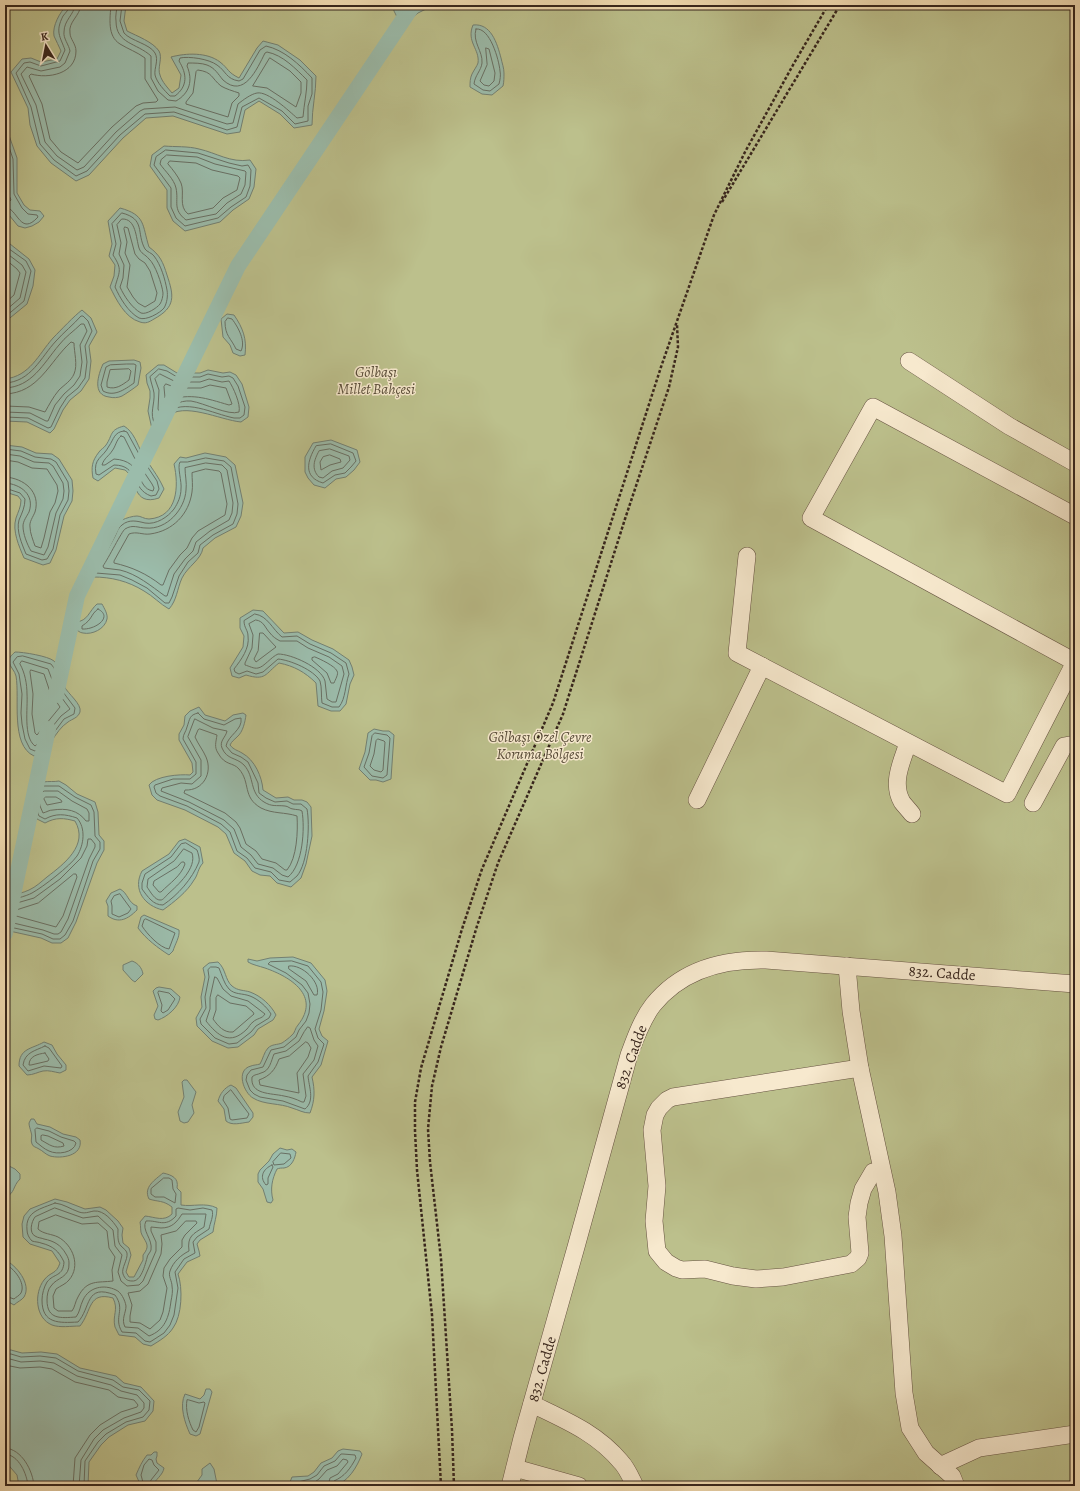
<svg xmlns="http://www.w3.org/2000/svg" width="1080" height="1491" font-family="Alegreya,serif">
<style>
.green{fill:#bcc08c;stroke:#7a7254}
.water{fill:#9bbcab;stroke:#738072}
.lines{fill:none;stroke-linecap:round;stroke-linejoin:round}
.shore{stroke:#697064;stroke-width:1}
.canal{stroke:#9bbcab;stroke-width:16}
.minor-casing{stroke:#665342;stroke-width:18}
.path{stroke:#37251c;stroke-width:2.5;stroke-dasharray:3 2;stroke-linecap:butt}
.minor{stroke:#f7e9ce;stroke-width:17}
.labels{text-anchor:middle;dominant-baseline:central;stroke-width:3;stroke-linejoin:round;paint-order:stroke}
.park-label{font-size:15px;font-style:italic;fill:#584c38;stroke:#f7e9ce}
.street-label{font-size:15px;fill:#37251c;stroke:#f7e9ce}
</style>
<rect width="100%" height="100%" fill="#f3ddb3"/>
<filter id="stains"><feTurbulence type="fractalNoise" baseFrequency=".005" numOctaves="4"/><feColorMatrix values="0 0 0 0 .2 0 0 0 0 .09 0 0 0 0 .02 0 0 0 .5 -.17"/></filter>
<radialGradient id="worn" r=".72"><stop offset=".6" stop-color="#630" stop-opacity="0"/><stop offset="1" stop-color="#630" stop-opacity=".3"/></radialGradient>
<rect class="green" x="5" y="5" width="1070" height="1481"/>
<g class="water">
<path d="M 67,5 L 126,5 L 124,21 L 127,31 C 137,36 153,42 159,51 C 163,58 157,68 160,75 C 162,82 168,88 172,93 L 179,88 L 181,75 L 171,57 C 186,53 207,52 220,62 C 229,69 227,72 239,78 L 257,48 L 263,41 L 278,45 L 300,60 L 316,76 C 316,93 312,108 312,125 L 294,128 L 280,114 L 259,101 L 245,110 L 240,132 L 227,134 L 173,116 L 146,118 L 123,138 L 89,175 L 76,181 L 51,163 L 37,146 L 30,125 L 28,108 L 11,72 L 22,59 L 31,58 L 41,62 L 57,59 L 61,51 C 59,46 56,41 54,36 C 52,26 60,12 67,5 Z"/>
<polygon points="393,5 428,5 428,8 418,13 408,21 398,19 394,11"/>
<path d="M 473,25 C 491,23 497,43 501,58 C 502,63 504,68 504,73 C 504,77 504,82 503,86 L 492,95 L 482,94 L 470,87 C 470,83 470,78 472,74 C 474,70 477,66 478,63 C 480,49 466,42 473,25 Z"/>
<polygon points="5,124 17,158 17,193 24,205 30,210 40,211 44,216 39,222 32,226 25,228 18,226 5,210"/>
<path d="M 164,146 C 175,147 188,146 199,149 C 217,153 230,163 250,160 L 256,169 L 254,187 L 249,199 L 233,210 L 220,222 L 185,231 L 173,221 L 167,208 L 167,190 L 150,166 L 152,155 Z"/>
<path d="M 120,208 C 146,215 142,225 149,247 C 160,255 163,262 167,275 C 174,296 176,307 154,319 C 149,322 146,324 140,322 C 125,318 116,299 110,287 L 114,276 L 115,265 L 109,256 L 112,244 L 108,221 Z"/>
<polygon points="5,240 29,259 35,270 33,286 27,304 5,322"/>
<path d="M 82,310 L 91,318 L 97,332 L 89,346 L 91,361 L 89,379 L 81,391 L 70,400 L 63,410 L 54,429 L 50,433 L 27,422 L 5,421 L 5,379 C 30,376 38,355 53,338 C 61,330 74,316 82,310 Z"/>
<path d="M 227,314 L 234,315 C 243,328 247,339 245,355 L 240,356 L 233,353 L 230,345 L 223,337 L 221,319 Z"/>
<path d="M 134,360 L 140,362 L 141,368 L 138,385 C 133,389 127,393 122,396 C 118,398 113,398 109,397 C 92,395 98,375 103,364 L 109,361 Z"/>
<path d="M 158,365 L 164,365 L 177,373 L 200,373 L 208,370 L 223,373 L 230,372 L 236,375 L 242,384 L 249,407 L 248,417 L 241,422 C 220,420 183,401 167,417 C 163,421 160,426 157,430 L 152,429 L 148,411 L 150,398 L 150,391 L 147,383 L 146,375 Z"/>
<path d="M 124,426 C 134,432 137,444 142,453 C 149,465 158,475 164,489 L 159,498 C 132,507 137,478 125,470 C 122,469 118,469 115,468 L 98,481 L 93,478 C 91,467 92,461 99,452 C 101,449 104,448 106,445 C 113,435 109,430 124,426 Z"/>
<polygon points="331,440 357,450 360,462 354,470 346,477 336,479 325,488 314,485 308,478 305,472 305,457 313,443"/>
<path d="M 5,445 L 22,447 L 36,453 L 52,454 L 59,459 L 72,480 L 73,491 L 72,501 L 64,516 L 56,550 L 50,563 L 43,565 L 24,558 C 19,546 12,531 16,518 C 18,512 21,507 21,500 L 18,496 L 5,492 Z"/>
<path d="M 205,453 L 226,457 L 235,465 L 243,503 L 241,516 L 236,527 L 215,538 L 203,548 C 201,560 188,566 182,578 C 177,589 177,600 169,609 C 160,604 153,596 144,591 C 128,581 111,577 93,577 L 91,568 C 95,560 102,551 107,543 C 110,537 112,530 115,526 C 117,524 120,521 122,520 C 126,518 133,516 137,516 C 141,516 144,519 149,519 C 178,517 179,486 174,464 L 180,457 L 186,458 Z"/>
<path d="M 97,604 L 102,604 C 104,608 108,614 107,619 C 105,629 92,635 83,633 C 80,633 77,630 74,628 L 76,622 C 88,621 89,611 97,604 Z"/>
<path d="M 253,610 L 263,611 L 284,633 L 298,632 L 312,640 L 333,649 L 349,660 L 352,667 L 354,675 L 350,684 L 346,704 L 340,711 L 331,711 L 318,706 L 316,683 C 305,672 294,666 279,663 C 265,674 266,681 246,675 L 239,678 L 232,676 L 230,668 L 243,647 L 244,636 L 240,628 L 240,618 Z"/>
<path d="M 15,652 C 23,652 48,656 54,661 C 61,667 60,679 64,686 C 68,694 82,704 80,712 C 78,718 72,719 68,722 C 54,731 51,750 34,756 C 10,745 20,698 16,676 C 15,671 10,667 9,662 C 8,658 12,655 15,652 Z"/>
<path d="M 199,707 L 205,715 L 225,721 L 233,715 L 243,713 L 246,715 C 245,722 243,732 237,737 C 234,740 232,741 230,745 C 234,750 237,750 242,753 C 255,760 262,777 263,790 L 276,798 L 288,797 L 294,800 L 302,800 L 307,802 L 311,807 L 312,836 L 306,864 L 301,878 L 291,887 L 277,883 L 270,876 L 260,875 L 252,871 L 245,861 L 234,853 L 226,834 L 218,827 L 185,810 L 157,800 L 152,795 L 149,785 C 155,776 180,774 190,775 L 193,772 L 192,763 L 179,740 L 179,734 L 184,725 L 185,716 L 190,711 Z"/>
<polygon points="374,729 383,731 389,731 394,735 391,779 383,782 376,780 370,780 359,769 365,752 368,733"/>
<path d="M 59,781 L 66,785 L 77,794 L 95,802 L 98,812 L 99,835 L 104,841 L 104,850 L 97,863 L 76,922 L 68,938 L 61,943 L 52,943 L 41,938 L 5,930 L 5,896 L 8,897 C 15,894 23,893 29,890 C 36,887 42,881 47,877 C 64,864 89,845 75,821 C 64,818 56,817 45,823 L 37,819 C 30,806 20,785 43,782 C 49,781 54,782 59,781 Z"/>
<path d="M 185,839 L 200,847 L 203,863 C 198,868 198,875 194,880 C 187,892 174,902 163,910 C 145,906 132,890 142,871 L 169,854 L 179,841 Z"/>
<path d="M 120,889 C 128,893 128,903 137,906 L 137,910 C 128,919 119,924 108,916 L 108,906 L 106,901 L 111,893 Z"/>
<path d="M 144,915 L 179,930 C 180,937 175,944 173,951 L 169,955 C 158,948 146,939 138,928 L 141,917 Z"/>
<path d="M 293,957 L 311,963 L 325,980 L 327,991 L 324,1011 L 319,1029 L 322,1036 L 328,1041 L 321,1065 L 312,1077 C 315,1090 315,1100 310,1113 C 303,1113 299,1110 292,1108 C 280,1103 264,1105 253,1098 C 244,1093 235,1070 251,1066 C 253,1065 257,1065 260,1064 C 263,1059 264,1052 268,1048 C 272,1044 277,1045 282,1043 C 285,1041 289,1038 292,1035 C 295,1033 295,1028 298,1025 C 321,996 291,977 265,968 C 259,966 253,965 248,962 L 248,959 L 257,961 L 270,958 Z"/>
<path d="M 132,961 C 138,963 142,968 143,974 L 135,982 L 132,980 L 123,970 L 123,965 Z"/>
<path d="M 218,962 C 226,969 225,980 232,986 C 238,991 244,990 250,992 C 261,996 271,1005 276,1015 L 273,1020 L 258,1029 L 254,1035 L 238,1047 L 228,1048 L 212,1041 L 197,1026 L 196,1018 L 202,1007 L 201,997 L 205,977 L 203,968 L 209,963 Z"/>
<path d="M 159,987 L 171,989 L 180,997 C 179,1007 167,1017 158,1020 L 155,1019 L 154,1015 L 158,1006 L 153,991 L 156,988 Z"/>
<path d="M 44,1042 L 52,1045 L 57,1054 L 66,1065 L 66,1070 L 60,1073 C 54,1072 49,1070 43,1071 C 38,1072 33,1075 27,1075 L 19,1066 C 19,1048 32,1049 44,1042 Z"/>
<polygon points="184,1080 187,1080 196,1092 192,1105 194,1113 188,1122 184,1123 180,1121 178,1112 184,1097 182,1082"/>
<path d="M 231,1085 L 236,1088 L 253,1113 L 253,1117 L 249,1122 C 241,1123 232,1126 226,1121 L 224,1109 L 218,1101 C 220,1094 224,1088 231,1085 Z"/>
<path d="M 31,1119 L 34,1119 L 37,1124 L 50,1127 L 63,1134 L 76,1137 L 80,1140 C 83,1156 61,1159 50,1156 C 45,1154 43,1151 39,1149 C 36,1147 33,1147 32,1144 C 30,1140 33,1136 31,1132 C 30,1128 29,1126 29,1123 Z"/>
<path d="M 280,1148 L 287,1150 L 292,1149 L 296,1152 C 295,1158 292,1167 284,1168 C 282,1168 279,1168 277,1169 C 272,1179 270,1189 273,1200 L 271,1203 L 267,1202 L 263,1189 L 258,1182 L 258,1174 L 260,1170 L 269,1161 L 273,1154 Z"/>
<path d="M 5,1164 L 15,1169 L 20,1174 L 20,1179 C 12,1187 16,1192 5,1198 Z"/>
<path d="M 163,1173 C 172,1175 179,1178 177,1188 L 181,1192 L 181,1205 C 193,1207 205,1202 217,1208 C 217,1216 214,1223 213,1232 L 200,1240 L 197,1244 L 199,1251 L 200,1256 L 187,1262 L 178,1274 C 183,1288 182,1316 173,1328 C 168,1336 159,1341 151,1346 L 143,1344 L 135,1337 L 119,1335 C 118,1333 116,1329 115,1327 C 112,1315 119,1310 113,1298 C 88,1291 92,1311 80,1326 C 71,1326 60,1328 52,1325 C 35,1318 34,1293 44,1280 C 51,1271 56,1275 60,1263 L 52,1251 L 30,1244 L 23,1237 L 22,1224 L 24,1216 L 30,1209 L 55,1199 L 67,1202 L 85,1209 L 100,1207 L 106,1210 L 118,1221 L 123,1228 L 122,1235 L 123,1243 L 129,1248 L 131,1255 L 126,1272 L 129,1277 L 134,1277 L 143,1260 L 143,1255 C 150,1246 147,1244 142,1235 C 140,1232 141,1226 140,1222 L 145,1216 C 155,1217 164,1222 172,1214 L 172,1207 C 163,1200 158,1202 149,1199 C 143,1187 155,1180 163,1173 Z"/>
<path d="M 5,1260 C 16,1265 32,1284 24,1297 C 22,1300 17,1302 14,1305 L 5,1300 Z"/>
<polygon points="5,1350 11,1350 22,1353 41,1352 57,1354 80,1368 116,1376 124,1383 141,1387 154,1401 153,1411 145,1421 128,1425 109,1437 101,1445 89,1462 88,1486 19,1486 17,1475 5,1461"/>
<path d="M 206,1389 L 210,1389 L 212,1392 L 200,1434 L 196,1436 L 190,1434 C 185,1423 179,1406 185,1394 L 200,1399 L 204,1395 Z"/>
<path d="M 343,1449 L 360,1451 L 362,1454 C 357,1467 348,1483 333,1486 C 323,1488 306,1486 295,1486 L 290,1482 L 292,1477 L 308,1476 L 314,1472 L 321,1463 L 332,1458 L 338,1451 Z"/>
<path d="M 154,1452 L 157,1452 L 157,1456 L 156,1459 L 157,1463 L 164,1468 C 163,1475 155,1480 152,1486 L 144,1486 L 140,1484 L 136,1475 C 139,1468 142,1461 147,1455 L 151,1455 Z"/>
<polygon points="210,1463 214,1469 217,1484 219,1486 194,1486 202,1475 202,1469"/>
</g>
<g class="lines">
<g class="shore">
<path d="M 70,5 C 69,10 66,12 63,16 C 55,32 60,36 65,50 L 60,61 L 41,66 L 30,62 L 24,63 L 16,73 L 31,107 L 40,144 L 54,160 L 76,176 L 87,171 L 120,135 L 145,114 L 174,112 L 227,130 L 237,127 L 242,107 L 259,98 L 282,111 L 295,124 L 308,121 L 308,106 L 312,94 L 312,78 C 299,64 284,50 266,46 L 260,50 L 243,79 L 239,81 C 226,79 226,71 217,65 C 209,59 189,56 180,58 L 179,61 C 187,74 188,86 175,96 L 170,96 C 165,91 157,83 155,75 C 154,68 159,60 155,53 C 150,44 131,41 124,33 L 120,21 L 122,5"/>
<path d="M 75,5 C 74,15 64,20 64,32 C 63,38 69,45 70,51 L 65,63 L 60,67 L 41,71 L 27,67 L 21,74 L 36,105 L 45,142 L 57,156 L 77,170 L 84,167 L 116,132 L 140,111 L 144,109 L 175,107 L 227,124 L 233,123 L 238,104 C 243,100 251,94 257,93 C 268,91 289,111 297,118 L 303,117 C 304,104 307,92 307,80 C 296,69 283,55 267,52 L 265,53 C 257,69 244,99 223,80 C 218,74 215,68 207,65 C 202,63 194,63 188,63 L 187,66 C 193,80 190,93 176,101 L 168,100 L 158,91 L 151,78 L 151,56 C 137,43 116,44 116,21 C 115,16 117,10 117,5"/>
<path d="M 81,5 C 80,16 68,22 70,33 C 70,39 76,44 76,51 C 76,74 48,79 31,74 L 29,76 L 42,104 L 50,139 L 61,152 L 78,163 L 112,127 L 136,106 L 143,103 L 156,102 L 158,100 L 145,79 L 145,58 C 137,52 128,49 120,44 C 107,36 110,18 111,5"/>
<path d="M 476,29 C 490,27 499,60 500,71 C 501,75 500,80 499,84 L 490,91 L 483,90 L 474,84 C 475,75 481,71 482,63 C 483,51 472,42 476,29 Z"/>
<polygon points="486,48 489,49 495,73 494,81 489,86 484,85 480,81 487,65"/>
<polygon points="270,58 290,71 301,82 301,93 296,107 267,88 253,86"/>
<path d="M 198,70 C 213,72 211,78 221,86 C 226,89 233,91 239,93 L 239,96 L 232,103 L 228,117 L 186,104 L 186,102 L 193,93 L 196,72 Z"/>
<path d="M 5,135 L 13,159 L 14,194 L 22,208 L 28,214 L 37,215 L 38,217 C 20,237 18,208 5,207"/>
<polygon points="166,150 198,153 229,163 242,166 248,165 251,170 250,186 246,197 231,207 218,218 185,226 176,218 171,207 171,188 154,165 156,157"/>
<polyline points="5,151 8,160 8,193 11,200 9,202 5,202"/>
<path d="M 167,155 L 197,157 L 215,164 L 245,171 L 246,172 L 245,185 L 241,194 L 227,203 L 216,214 L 186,220 C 172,209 179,202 176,188 C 174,179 165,171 160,164 L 161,160 Z"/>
<path d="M 170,161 L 196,163 L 212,170 L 238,176 L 240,178 L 237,190 L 223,198 L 213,208 L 188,214 C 178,206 185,193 181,183 C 178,176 173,170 168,164 Z"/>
<path d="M 122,213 C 146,219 136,233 145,249 C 147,252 152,253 154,256 C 161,265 165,279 167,290 C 168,296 167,303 164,308 C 160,313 146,321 139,318 C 128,312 120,298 115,287 C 119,272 123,270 113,255 L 116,244 L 112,224 Z"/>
<path d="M 122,219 C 136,218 136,238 139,248 C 141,254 145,254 149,259 C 155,264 162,284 163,293 C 163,296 162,301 160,304 C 157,308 146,315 141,313 C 132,308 124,296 120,287 L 123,278 L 124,265 L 119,254 L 121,243 L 117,225 Z"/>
<polygon points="125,227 128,228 135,254 139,259 145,263 150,271 157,293 155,301 145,307 138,303 133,297 127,287 130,265 125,253 127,242 124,229"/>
<polyline points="5,246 26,261 31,271 24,301 5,317"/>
<polyline points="5,252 22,265 26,272 20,298 5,311"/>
<polyline points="5,259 17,269 20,273 14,295 5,303"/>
<path d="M 228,318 L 232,319 C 238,327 246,341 241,351 L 236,349 C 231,338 225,336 225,322 Z"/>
<path d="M 127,364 L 134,364 L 136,365 L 134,383 C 124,390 114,397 103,391 L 101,385 L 106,367 L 110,365 Z"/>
<path d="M 129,369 L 131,371 L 129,380 C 122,385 116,390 107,387 L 107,382 L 110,370 Z"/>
<path d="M 159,369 L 167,371 L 177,377 L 200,377 L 208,374 L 222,377 L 229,376 L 233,378 L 238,386 L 245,407 L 244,415 L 240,418 L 234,418 C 213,414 184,397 165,414 C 162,416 160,421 157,424 L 155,424 C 149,414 155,404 154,393 C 153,387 151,383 150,377 Z"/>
<path d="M 160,374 L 176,382 L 200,382 L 209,379 L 222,382 L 229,381 C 233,387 241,404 239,412 C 229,416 204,403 191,401 C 179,400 170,407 159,411 L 158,409 L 159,390 L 155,379 Z"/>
<path d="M 5,383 C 31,382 41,357 56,341 C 64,332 73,325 81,316 L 83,316 L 88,321 L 92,331 L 85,346 L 87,362 L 85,378 L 78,388 L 67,397 L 60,408 L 51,427 L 48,428 L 28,418 L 5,417"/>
<path d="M 166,384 L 177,388 L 201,388 L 210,385 L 226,388 L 232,404 L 229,405 C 205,398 192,393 167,400 L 165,398 L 164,387 Z"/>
<path d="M 5,388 C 32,387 43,364 59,345 C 65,337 74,331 81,324 L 84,324 L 87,331 L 80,345 L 82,362 L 80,376 L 74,385 L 64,394 L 55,405 L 48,421 L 46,421 L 30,413 L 5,412"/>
<path d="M 5,394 C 39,393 49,362 71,342 L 74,343 C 74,352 78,365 74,374 C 71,381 64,385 59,390 C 53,397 49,405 45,412 L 29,407 L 5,406"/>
<path d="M 124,431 L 127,432 L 139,454 L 157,481 L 159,489 L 156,495 L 151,496 C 131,489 139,465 114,465 L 99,475 L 96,474 C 93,458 103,458 109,446 C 114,439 114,432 124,431 Z"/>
<path d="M 121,436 L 124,437 L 134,457 L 152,484 L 154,488 L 153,491 C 135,488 145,461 114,459 L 105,465 L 102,465 C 104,458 109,456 112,451 C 116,446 116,440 121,436 Z"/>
<path d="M 331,444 L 353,453 L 356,461 L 351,467 L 345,473 L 335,475 L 323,483 C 303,477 307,461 316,446 Z"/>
<path d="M 5,449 L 21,451 L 35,457 L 51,459 L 56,462 L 68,482 L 69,491 L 68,500 L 60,515 L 53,549 L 47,559 L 42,560 L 26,554 C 22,544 16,531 19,520 C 22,513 25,507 25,499 L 20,493 L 5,488"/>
<path d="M 330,449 L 349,456 L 350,460 L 343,468 L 332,471 L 323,478 L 319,477 C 311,469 314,460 319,451 Z"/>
<path d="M 5,454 L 20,456 L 34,462 L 49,463 L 53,466 L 63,483 L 64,491 L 63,499 L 56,513 L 48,547 L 44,555 L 31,551 C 27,544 23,534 23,526 C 23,521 27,516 29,512 C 35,495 21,484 5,483"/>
<polygon points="330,455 340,459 341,462 330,465 321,470 320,462 323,457"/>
<path d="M 206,458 L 224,461 L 231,467 L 238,504 L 237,514 L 233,524 L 213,535 L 200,545 L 198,553 L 188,562 L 179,576 L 172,597 L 169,603 L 165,603 L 147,588 L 132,580 L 120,575 L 96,573 L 95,569 L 96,566 C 103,558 109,548 114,538 C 117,533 117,529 122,525 C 129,519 137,521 145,523 C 156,525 168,517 174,509 C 178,503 181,496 181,489 C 182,482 177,467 180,462 L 187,462 Z"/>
<path d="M 5,460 L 18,462 L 32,468 L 47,469 L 57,485 L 58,491 L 55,503 L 50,512 L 44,538 L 41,548 L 35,546 C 33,540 30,533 30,527 C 29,522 33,517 35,512 C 41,492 24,478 5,477"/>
<path d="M 206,463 L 222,465 L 227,470 L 233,503 L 232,513 L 229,520 L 210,531 L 196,542 L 193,551 L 185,559 L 174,574 L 167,596 L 165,596 C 151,586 137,574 120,570 C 115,569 109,569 104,568 L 103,566 C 108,559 122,531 125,529 C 133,524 138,528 146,528 C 167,530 185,509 186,490 C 187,483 185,475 185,468 Z"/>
<path d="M 206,469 L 219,471 L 221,473 L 227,504 L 225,515 L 198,531 L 192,538 L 187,548 L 180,555 L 169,570 L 163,585 L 161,585 C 147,574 132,567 114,563 L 114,561 L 129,534 C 137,531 142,535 150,534 C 173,531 189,514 192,492 C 193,486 192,479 192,473 Z"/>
<path d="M 98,609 C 114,617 95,630 82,629 L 82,626 C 93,619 90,615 98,609 Z"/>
<path d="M 255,614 C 268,616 272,629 282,637 L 297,636 L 310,644 L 331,653 L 346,663 L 349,674 C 345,685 346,698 339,707 L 332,707 L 322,703 C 321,697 322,687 320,681 C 314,670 290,660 278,659 L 263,672 L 256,674 L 247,671 L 239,674 L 235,672 L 234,669 C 241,660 250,648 248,636 C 248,630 244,628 244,621 Z"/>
<path d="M 256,620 C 264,621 265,628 270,633 C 272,636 276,639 280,641 L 297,641 L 308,648 L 329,657 L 342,666 L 344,674 L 336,702 L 332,702 L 327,699 C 326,693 326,687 325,681 C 321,667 291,654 278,654 C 271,657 264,667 258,668 C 254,669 249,666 245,665 L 245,663 L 252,648 L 253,635 L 249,624 Z"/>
<polygon points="260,633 263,633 276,647 256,662 254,659 258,651"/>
<polygon points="23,656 51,664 54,668 60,688 75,708 74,714 64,719 44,746 35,751 30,749 25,739 22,724 21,713 22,694 19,674 13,662 17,657"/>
<path d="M 315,657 C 320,659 335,666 337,671 C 339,674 335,680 334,683 L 331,683 L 327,673 L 312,660 L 312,658 Z"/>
<path d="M 22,661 L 48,669 L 56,690 L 70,709 L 61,716 L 40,742 L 35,746 C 23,737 28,708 27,694 C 27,684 25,673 20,664 Z"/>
<polygon points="31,670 44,674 50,692 60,707 37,735 35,733 32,714 33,694 30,672"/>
<path d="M 198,713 L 204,719 L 224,725 L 235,719 L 241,718 C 243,730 228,735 226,746 L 232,753 L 241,757 L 248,762 L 258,783 L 259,793 L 266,798 L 275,802 L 287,801 L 293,804 L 301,804 L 307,809 C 310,825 308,863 297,876 C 295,878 292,880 290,882 L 279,880 L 271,872 L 255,868 L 247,858 L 237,851 L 230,832 L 221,824 L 187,806 L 160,796 L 156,793 L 154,787 L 155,785 L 173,779 L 190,779 L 196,774 L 196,762 L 183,739 C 183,734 186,732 187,727 C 190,719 189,715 198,713 Z"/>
<path d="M 195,719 L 213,728 L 227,731 C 226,737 219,741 222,748 C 227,760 236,757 244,765 C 255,777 249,793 264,802 C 272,807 276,805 285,806 C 288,806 290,809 293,809 C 297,810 299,809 302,811 C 305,828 303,865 288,877 L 282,875 L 273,868 L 258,864 L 251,855 L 241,847 L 234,829 L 224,820 L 189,802 L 161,791 L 162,788 L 181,783 L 192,784 L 201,776 L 201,760 L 188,737 Z"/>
<path d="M 200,729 L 217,735 C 216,742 214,747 218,753 C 225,766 233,762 239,769 C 251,783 242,797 261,808 C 273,814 285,812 297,816 C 298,831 297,858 287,870 L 285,870 L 276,863 L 262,859 L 256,851 L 246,844 L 240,828 L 236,822 L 225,813 L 184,793 L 185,790 C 203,791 213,773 206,757 C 203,750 198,744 195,737 L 198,730 Z"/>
<polygon points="375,733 387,735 390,738 387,775 383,778 372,776 364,767 369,753 372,736"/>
<polygon points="378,739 384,741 385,742 383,770 381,772 374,770 370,766 374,754 376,741"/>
<path d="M 45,791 L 58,791 L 72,801 L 87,809 L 89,813 L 89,821 L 86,821 C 78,810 66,808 53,810 C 49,810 47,812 43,813 L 40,806 L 38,795 L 39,793 Z"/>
<polygon points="46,797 56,797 61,800 62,802 47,805 44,799"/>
<path d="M 186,843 L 197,850 C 198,853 200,859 199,862 C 192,879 178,895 163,905 C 153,905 148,897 142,889 L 142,883 L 145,874 L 171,857 L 181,844 Z"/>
<path d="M 184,849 L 192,853 C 197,868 178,885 168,894 C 166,896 163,900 161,900 C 155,901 150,891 147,887 L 148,879 L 174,861 Z"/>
<path d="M 182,862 L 184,862 L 185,864 C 181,876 170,883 161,892 L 159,892 L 153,885 L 154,881 L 177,867 Z"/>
<polygon points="74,874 76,874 77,877 63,916 56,927 9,914 10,912 38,903"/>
<polygon points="120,894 131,909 128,913 119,917 112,914 112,906 111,901 114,896"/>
<path d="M 5,900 C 9,901 27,896 32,893 C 43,887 70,866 77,856 C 84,845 86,828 77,818 C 65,814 56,813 45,819 L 39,816 L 33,799 L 33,793 L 36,789 L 44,786 L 59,786 L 75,797 L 91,805 L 94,812 L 95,836 L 100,842 L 100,849 L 93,861 L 73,921 L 65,935 L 60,939 L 53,939 L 42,934 L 5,926"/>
<polyline points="5,905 10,905 34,898 60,879 81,858 87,846 88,839 91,839 95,844 95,847 89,859 68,919 61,932 58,934 54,934 43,930 5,921"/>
<path d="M 146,919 L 175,933 L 169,949 C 160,948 147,934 142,926 L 144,920 Z"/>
<path d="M 292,961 L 308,966 L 321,982 L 323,992 L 321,1010 L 315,1029 L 318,1038 L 324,1044 L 318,1062 L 308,1076 C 309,1087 315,1101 305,1109 L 283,1101 L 260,1097 L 254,1094 L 250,1090 L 246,1080 L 247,1075 L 251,1070 L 263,1067 L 271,1050 L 284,1047 L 296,1037 L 299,1030 L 306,1021 L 309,1013 L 310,1004 L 308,993 L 302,985 L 286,973 L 268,964 L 270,962 Z"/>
<path d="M 289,966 C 302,964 321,982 317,995 L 314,995 L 306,981 L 289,969 Z"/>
<path d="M 211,967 L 216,967 L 219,968 C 222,975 224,984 229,989 C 235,995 242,993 250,996 C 258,999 267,1007 271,1014 L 269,1018 L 256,1026 L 251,1032 L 237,1043 L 229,1044 L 215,1038 L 201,1024 L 200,1019 L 206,1008 L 205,997 L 209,977 L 208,970 Z"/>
<path d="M 215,977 L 217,978 L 223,989 L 231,996 L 248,1001 L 265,1014 C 262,1019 257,1018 253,1022 C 250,1024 249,1027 247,1029 C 230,1046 218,1036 206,1021 L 210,1009 L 210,998 Z"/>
<polygon points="159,991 169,993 175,999 168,1010 163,1013 161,1011 162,1005 158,993"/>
<path d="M 218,995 L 230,1003 L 246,1006 L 253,1012 L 254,1014 L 233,1032 C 224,1033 218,1026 213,1019 L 216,1010 L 216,998 Z"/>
<path d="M 308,1027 L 310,1028 L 314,1040 L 318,1046 L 314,1060 L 303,1074 L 306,1096 L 304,1102 L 302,1102 C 296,1099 290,1097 284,1096 C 271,1093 250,1095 252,1077 C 255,1074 257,1075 261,1073 C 270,1071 271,1061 274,1054 L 286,1051 L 299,1041 L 304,1032 Z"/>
<path d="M 306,1042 L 308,1043 L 311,1048 L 308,1057 L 297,1073 L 299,1093 L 260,1085 L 259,1080 C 270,1076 275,1070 279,1059 L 289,1056 Z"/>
<path d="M 45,1046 L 49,1048 L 62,1066 L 61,1068 L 44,1066 L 28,1071 L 23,1065 C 25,1052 35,1051 45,1046 Z"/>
<path d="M 45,1053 L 49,1059 L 48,1061 L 31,1065 L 29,1065 C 29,1056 38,1054 45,1053 Z"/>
<polygon points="231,1090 249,1114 247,1118 232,1120 230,1119 228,1108 223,1100 224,1096"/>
<path d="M 37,1128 L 49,1131 L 61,1137 L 74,1141 L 76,1143 C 74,1153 57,1155 49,1151 C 44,1149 40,1145 36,1142 L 35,1130 Z"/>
<path d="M 43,1135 L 48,1136 L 63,1143 L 64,1146 C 54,1149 50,1145 41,1140 L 41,1136 Z"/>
<polygon points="281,1153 290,1154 291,1158 284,1164 274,1165 273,1162"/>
<path d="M 272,1165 L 273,1167 L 268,1178 L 268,1184 L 266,1185 C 259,1177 263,1169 272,1165 Z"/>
<polygon points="164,1178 169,1178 172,1180 173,1189 176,1194 175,1203 164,1197 155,1197 151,1194 151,1189"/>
<path d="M 55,1203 C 64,1204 70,1209 79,1212 C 85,1214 88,1212 94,1211 C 104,1210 113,1221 118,1229 C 118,1234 117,1242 121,1246 C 124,1249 126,1250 127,1253 C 128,1260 121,1268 123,1274 C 125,1279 127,1281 132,1281 C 141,1282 145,1265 147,1258 C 147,1255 150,1253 151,1250 C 153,1239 141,1230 146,1221 C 158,1220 165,1228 176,1216 L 176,1209 L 178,1208 L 190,1210 L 203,1208 L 212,1210 C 214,1216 210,1223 209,1229 L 197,1237 L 193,1242 L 195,1253 L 184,1259 L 175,1272 L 178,1288 L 174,1315 L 170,1325 L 164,1333 L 150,1342 L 145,1341 L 136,1333 L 122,1332 C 113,1317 126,1310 115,1295 C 85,1283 91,1308 78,1322 C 59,1323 42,1324 42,1300 C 42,1294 44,1287 47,1282 C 54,1273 63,1277 64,1262 C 59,1251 53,1246 41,1243 C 39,1242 35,1242 32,1241 C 29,1238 27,1234 27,1230 C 25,1211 41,1209 55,1203 Z"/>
<path d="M 55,1208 L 83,1218 L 98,1216 L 113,1230 L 115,1246 L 122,1255 L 118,1272 L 121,1281 L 127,1286 L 139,1285 L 143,1281 L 156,1251 L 156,1242 L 151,1231 L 151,1227 C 154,1227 158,1228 161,1228 C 172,1228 177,1222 182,1214 L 206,1214 L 204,1227 C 193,1234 187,1236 189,1251 C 181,1255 173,1262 170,1271 C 168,1276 172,1281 172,1286 C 173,1291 172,1296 171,1301 C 169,1317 165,1330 149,1336 L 138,1328 L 125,1327 C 121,1319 126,1313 126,1306 C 125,1300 121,1292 116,1290 C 104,1284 89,1287 83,1300 C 80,1306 80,1312 76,1317 C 61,1318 47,1320 47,1300 C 47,1295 48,1289 51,1286 C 57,1277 70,1278 69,1263 C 69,1260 68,1257 66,1254 C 61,1245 54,1241 44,1239 C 42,1238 38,1238 35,1236 C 29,1233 31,1222 35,1217 Z"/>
<path d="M 56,1215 L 82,1224 L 98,1223 L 107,1231 L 109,1248 L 115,1257 L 112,1270 L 113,1281 C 98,1283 87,1279 78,1297 C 75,1302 75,1307 72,1311 L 58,1311 L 54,1308 L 53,1296 L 56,1289 C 60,1286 66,1284 69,1280 C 81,1266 73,1245 58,1237 C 52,1234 43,1234 38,1229 L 39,1222 Z"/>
<polygon points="186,1221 196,1221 197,1223 185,1235 182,1240 182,1247 170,1259 164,1268 163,1276 167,1288 163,1312 160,1320 150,1329 140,1323 130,1322 130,1316 132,1305 128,1293 140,1291 148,1284 161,1254 162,1244 161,1235 176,1231"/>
<path d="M 5,1264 C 14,1268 26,1283 21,1293 C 19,1296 16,1297 14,1299 L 5,1296"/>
<polyline points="5,1354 11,1354 21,1357 40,1356 56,1358 78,1371 113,1380 123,1387 139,1390 150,1401 149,1410 143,1417 126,1422 106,1434 98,1442 85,1461 84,1486"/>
<polyline points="5,1359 10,1359 21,1362 40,1361 54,1363 77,1376 111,1385 121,1391 137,1395 144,1403 144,1408 141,1412 124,1418 103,1430 94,1439 81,1460 79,1486"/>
<polyline points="5,1365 20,1368 40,1367 52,1369 75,1382 109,1390 118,1397 134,1400 138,1405 137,1407 121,1412 100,1425 90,1435 75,1458 73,1486"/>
<path d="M 189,1400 L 199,1403 L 204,1402 L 205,1403 L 199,1427 L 196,1432 L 193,1430 C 189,1422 185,1410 187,1400 Z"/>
<path d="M 5,1448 C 22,1449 33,1471 34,1486"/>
<path d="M 5,1454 C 19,1455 27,1474 28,1486"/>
<polyline points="144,1486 141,1475 144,1465 149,1459 152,1460 154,1465 159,1470 151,1480 149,1486"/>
<path d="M 297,1486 L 298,1482 L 310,1479 L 317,1475 L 324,1466 L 335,1461 L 341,1454 L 343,1454 L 355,1455 L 356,1458 C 350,1469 345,1476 334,1481 L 333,1486"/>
<polyline points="304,1486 312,1484 319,1479 327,1470 337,1466 343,1459 347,1460 348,1462 338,1474 330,1478 328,1486"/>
</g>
<g class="canal">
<polyline points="56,695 77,596 238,266 413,5"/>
<polyline points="5,933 48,729"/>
</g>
<defs>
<g id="minor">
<polyline points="909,361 1009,426 1075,463"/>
<polyline points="1075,516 873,407 811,518 1075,662"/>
<polyline points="747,556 737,653 1007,794 1075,662"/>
<path d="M 908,743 C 902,761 891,783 902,802 C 905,806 909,810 912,814"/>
<polyline points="697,800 762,666"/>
<polyline points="1033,803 1064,746 1075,744"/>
<polyline points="847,966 851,1011 860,1068 887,1192 893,1236 904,1393 910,1428 926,1453 952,1476 956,1486"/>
<polyline points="860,1068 673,1097 667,1100 659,1108 655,1115 652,1130 657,1186 654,1221 657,1251 666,1262 676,1268 682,1270 705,1269 733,1276 756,1279 783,1277 851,1264 858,1258 860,1253 857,1217 859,1203 863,1189 873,1172 881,1171"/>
<path d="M 532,1404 C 565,1420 597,1433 621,1462 C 627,1468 631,1478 635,1486"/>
<polyline points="940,1466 979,1448 1075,1434"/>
<polyline points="515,1468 579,1486"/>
<path d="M 510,1486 L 522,1438 L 576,1247 L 629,1055 C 635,1039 642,1019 653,1005 C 681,970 723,959 766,960 L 1075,984"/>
</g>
</defs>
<use href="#minor" class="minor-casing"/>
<g class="path">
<polyline points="722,202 840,5"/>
<polyline points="441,1486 432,1315 417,1170 415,1131 415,1102 421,1068 462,929 482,869 553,703 661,367 714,215 745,152 793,65 828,5"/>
<polyline points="454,1486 452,1430 441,1259 430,1162 428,1129 432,1086 441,1047 477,926 498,863 563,714 625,519 669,387 678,347 677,324"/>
</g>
<use href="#minor" class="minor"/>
</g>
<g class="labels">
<g class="park-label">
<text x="376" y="372">Gölbaşı<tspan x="376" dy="17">Millet Bahçesi</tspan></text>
<text x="540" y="737">Gölbaşı Özel Çevre<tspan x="540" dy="17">Koruma Bölgesi</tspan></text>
</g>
<g class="street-label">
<text transform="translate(942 973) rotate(4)">832. Cadde</text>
<text transform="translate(631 1057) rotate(-70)">832. Cadde</text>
<text transform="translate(542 1369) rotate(-74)">832. Cadde</text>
</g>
</g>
<rect width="1080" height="1491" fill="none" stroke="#f3ddb3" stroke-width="20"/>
<rect x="6" y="6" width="1068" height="1479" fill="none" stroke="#37251c" stroke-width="2"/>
<rect x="10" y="10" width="1060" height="1471" fill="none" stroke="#37251c"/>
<g transform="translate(46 46) rotate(350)" stroke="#f7e9ce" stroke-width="3" paint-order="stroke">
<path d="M0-3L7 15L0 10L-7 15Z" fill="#37251c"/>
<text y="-6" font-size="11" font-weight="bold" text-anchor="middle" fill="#37251c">K</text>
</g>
<rect width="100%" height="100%" filter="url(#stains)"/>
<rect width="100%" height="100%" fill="url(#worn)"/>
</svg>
